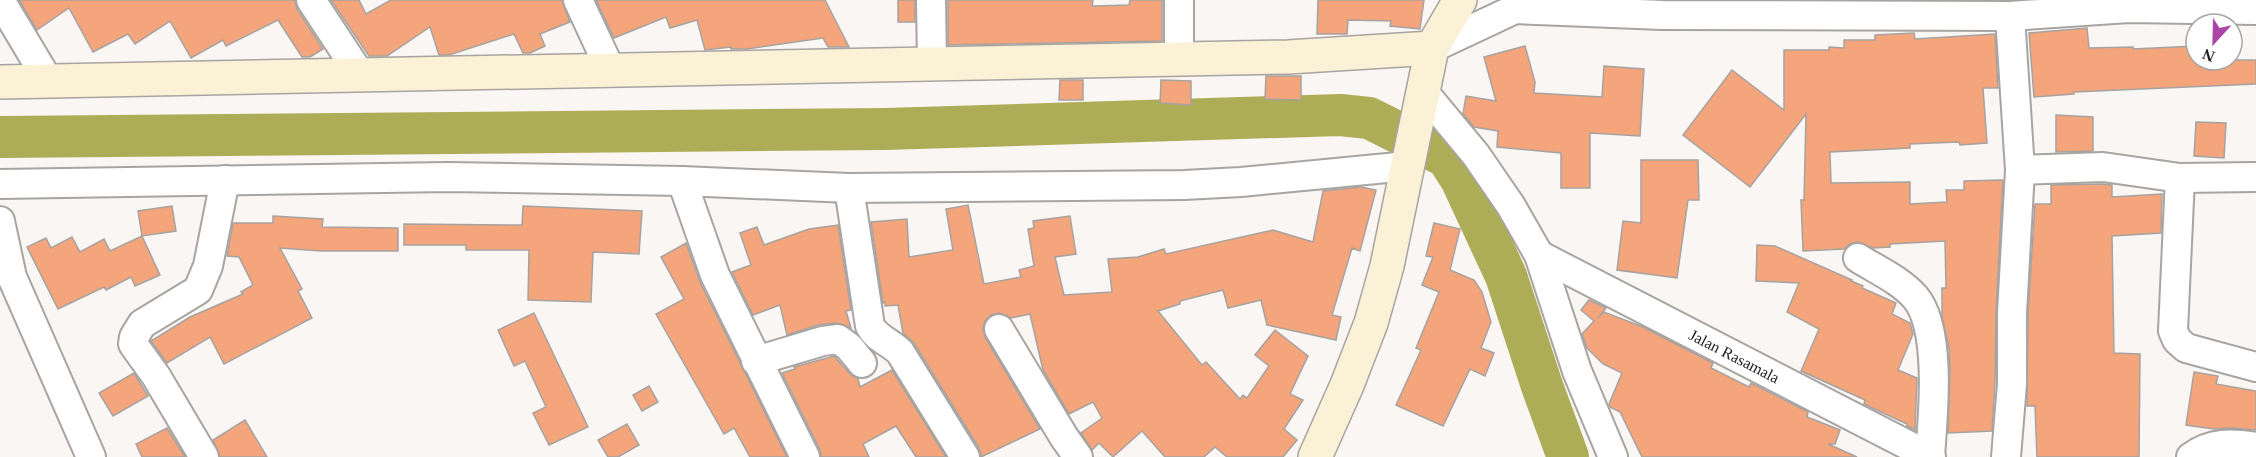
<svg xmlns="http://www.w3.org/2000/svg" width="2256" height="457" font-family="Georgia,serif">
<style>
.lines{fill:none;stroke-linecap:round;stroke-linejoin:round}
.river{stroke:#aead57;stroke-width:42}
.building{fill:#f4a57b;stroke:#a6a2a0;stroke-width:1.5}
.street-casing{stroke:#a7a4a1;stroke-width:32}
.secondary-casing{stroke:#a7a4a1;stroke-width:36}
.street{stroke:#fff;stroke-width:28}
.secondary{stroke:#fbf1d7;stroke-width:33}
.labels{text-anchor:middle;dominant-baseline:central;stroke-width:6;stroke-linejoin:round;paint-order:stroke}
.street-label{font-size:16px;fill:#1e1d1b;stroke:#fff}
</style>
<rect width="100%" height="100%" fill="#f9f6f3"/>
<g class="lines">
<polyline class="river" points="0,137 885,129 1340,115 1369,118 1447,157 1461,179 1506,276 1542,386 1568,457"/>
</g>
<g class="building">
<polygon points="19,0 295,0 297,9 323,49 310,57 302,57 278,20 226,46 223,40 191,58 170,21 135,44 128,34 93,52 69,8 37,30"/>
<polygon points="331,0 359,0 366,14 391,0 562,0 570,22 540,34 545,46 530,53 523,53 514,34 449,55 439,55 430,27 387,56 369,56"/>
<polygon points="596,0 825,0 849,47 828,47 823,38 747,49 731,49 731,47 705,50 697,20 670,28 666,17 614,38"/>
<rect x="898" y="0" width="17" height="22"/>
<polygon points="948,0 1093,0 1092,6 1129,5 1130,0 1162,0 1162,41 948,45"/>
<polygon points="1318,0 1424,0 1420,29 1390,26 1391,21 1348,20 1347,34 1317,34"/>
<polygon points="2087,28 2089,48 2133,47 2133,49 2196,46 2196,60 2256,60 2256,84 2074,92 2074,94 2034,97 2029,33"/>
<polygon points="1914,33 1915,39 1995,34 1998,88 1983,88 1987,143 1960,145 1959,142 1910,144 1910,148 1830,152 1831,183 1910,182 1910,204 1947,202 1946,190 1964,190 1964,181 2003,180 1996,312 1995,383 1992,431 1948,433 1950,373 1949,348 1942,317 1942,288 1946,288 1945,241 1890,244 1890,247 1873,248 1858,242 1850,244 1844,249 1803,251 1801,200 1804,200 1806,114 1750,187 1683,135 1732,70 1784,110 1784,50 1829,50 1829,47 1844,48 1844,40 1875,40 1875,35"/>
<polygon points="1525,46 1535,82 1534,93 1602,97 1604,66 1644,69 1640,136 1590,133 1590,188 1561,188 1561,153 1497,147 1498,131 1474,127 1463,114 1466,96 1496,101 1484,57"/>
<polygon points="1266,76 1301,76 1301,100 1265,99"/>
<polygon points="1060,80 1083,80 1083,100 1059,100"/>
<polygon points="1161,80 1191,81 1191,105 1160,103"/>
<polygon points="2056,115 2093,117 2093,151 2056,152"/>
<polygon points="2196,122 2226,123 2224,158 2194,156"/>
<polygon points="1641,160 1698,160 1699,200 1688,200 1677,278 1617,270 1623,221 1641,223"/>
<polygon points="2102,184 2112,185 2112,197 2162,194 2161,233 2112,236 2114,353 2140,354 2139,457 2037,457 2035,406 2027,406 2028,313 2035,204 2051,204 2051,185"/>
<polygon points="1361,187 1376,190 1360,251 1352,248 1332,315 1341,317 1336,340 1267,325 1261,300 1228,308 1223,290 1180,301 1180,304 1158,311 1202,365 1206,362 1240,399 1243,395 1247,398 1269,366 1255,355 1275,330 1308,356 1290,394 1303,400 1284,429 1297,440 1283,457 1227,457 1215,447 1204,457 1165,457 1142,431 1113,457 1099,443 1092,450 1081,433 1102,418 1093,402 1069,414 1043,370 1030,314 1011,318 999,313 991,315 985,321 983,329 985,337 1040,429 981,457 979,448 914,343 903,333 898,305 885,306 885,302 883,303 871,222 907,219 909,257 953,250 946,209 968,205 984,284 1021,277 1019,270 1034,266 1028,229 1034,228 1033,221 1070,216 1076,254 1055,257 1064,295 1112,292 1108,259 1138,257 1164,249 1166,254 1273,230 1313,242 1323,191"/>
<polygon points="172,206 176,231 142,236 138,211"/>
<polygon points="523,206 642,211 639,254 593,252 591,302 528,300 529,250 466,250 466,245 404,245 404,224 522,225"/>
<polygon points="273,216 323,219 322,227 398,228 398,251 321,251 280,248 302,289 298,291 312,318 224,364 210,337 167,363 151,341 190,317 243,294 241,292 253,285 239,257 227,256 233,223 273,223"/>
<polygon points="1434,223 1460,229 1450,270 1474,280 1482,292 1491,322 1481,348 1494,353 1485,376 1470,369 1443,426 1396,405 1421,350 1416,348 1439,292 1422,285 1433,257 1426,256"/>
<polygon points="838,225 851,310 846,311 851,328 836,323 818,325 787,335 780,305 753,315 732,272 751,265 740,233 757,227 764,245 809,229"/>
<polygon points="142,236 160,275 135,286 131,277 106,290 104,287 58,309 27,247 46,238 51,248 72,237 80,252 104,239 110,251"/>
<polygon points="686,243 700,282 787,457 750,457 734,428 724,434 656,314 684,299 661,257"/>
<polygon points="1757,245 1775,246 1852,280 1851,281 1863,286 1862,288 1896,303 1892,314 1910,323 1913,334 1898,370 1917,378 1915,430 1907,426 1907,424 1864,404 1865,400 1801,371 1819,329 1787,312 1799,283 1756,281"/>
<polygon points="1589,300 1606,308 1598,318 1604,312 1643,327 1713,363 1711,368 1749,387 1751,383 1808,412 1807,417 1840,430 1835,444 1828,444 1857,457 1642,457 1620,412 1610,407 1609,404 1622,373 1603,364 1587,348 1582,334 1594,321 1581,310"/>
<polygon points="534,313 588,427 549,445 533,413 546,407 525,361 514,366 498,330"/>
<polygon points="834,356 850,374 858,379 860,387 892,370 946,457 916,457 896,426 863,444 869,457 821,457 820,450 782,373 795,369 794,367"/>
<polygon points="2194,372 2218,376 2216,384 2256,391 2256,430 2231,428 2214,429 2186,425"/>
<polygon points="134,373 148,396 113,416 99,393"/>
<polygon points="649,386 658,402 642,411 633,395"/>
<polygon points="245,420 267,457 220,457 213,440"/>
<polygon points="627,424 639,445 618,457 608,457 598,440"/>
<polygon points="167,428 185,457 142,457 136,444"/>
</g>
<g class="lines">
<defs>
<g id="street">
<polyline points="0,0 49,82"/>
<polyline points="311,0 361,76"/>
<polyline points="578,0 611,71"/>
<polyline points="931,0 932,64"/>
<polyline points="1179,0 1179,59"/>
<polyline points="1432,48 1515,9 1662,15 2010,16 2129,8 2256,10"/>
<polyline points="1422,90 1476,155 1511,206 1539,255 1577,371 1613,457"/>
<polyline points="2020,170 2103,167 2180,178 2256,177"/>
<polyline points="2180,178 2173,331 2177,340 2186,348 2256,367"/>
<polyline points="682,181 715,275 805,457"/>
<polyline points="0,184 448,177 682,181 849,188 1184,185 1241,182 1408,166"/>
<path d="M 849,188 L 870,326 C 877,339 890,342 900,352 L 965,457"/>
<polyline points="0,221 12,277 91,457"/>
<path id="s1" d="M 1539,255 L 1931,457"/>
<path d="M 1858,258 C 1877,270 1900,280 1915,297 C 1942,328 1933,417 1930,456"/>
<polyline points="999,329 1064,437 1078,457"/>
<polyline points="756,361 823,341 838,339 849,347 862,363"/>
<polyline points="204,457 156,376 133,344 134,337 142,324 198,290 208,266 225,180"/>
<polyline points="2006,457 2012,384 2012,313 2020,170 2010,16"/>
<path d="M 2191,457 C 2211,442 2232,443 2256,447"/>
</g>
<g id="secondary">
<polyline points="0,82 1288,57 1432,48"/>
<polyline points="1315,457 1347,385 1371,323 1387,266 1432,48 1460,0"/>
</g>
</defs>
<use href="#street" class="street-casing"/>
<use href="#secondary" class="secondary-casing"/>
<use href="#street" class="street"/>
<use href="#secondary" class="secondary"/>
</g>
<g class="labels">
<g class="street-label">
<text stroke="none"><textPath href="#s1" startOffset="220">Jalan Rasamala</textPath></text>
</g>
</g>
<g transform="translate(2214 42) rotate(202)"><circle r="28" fill="#ffffff" stroke="#a5a5a4" stroke-width="1.5"/>
<path d="M0-4.5L10 22L0 15L-10 22Z" fill="#ac45a8"/>
<text y="-9" font-size="16" font-weight="bold" text-anchor="middle" fill="#1e1d1b">N</text>
</g>
</svg>
